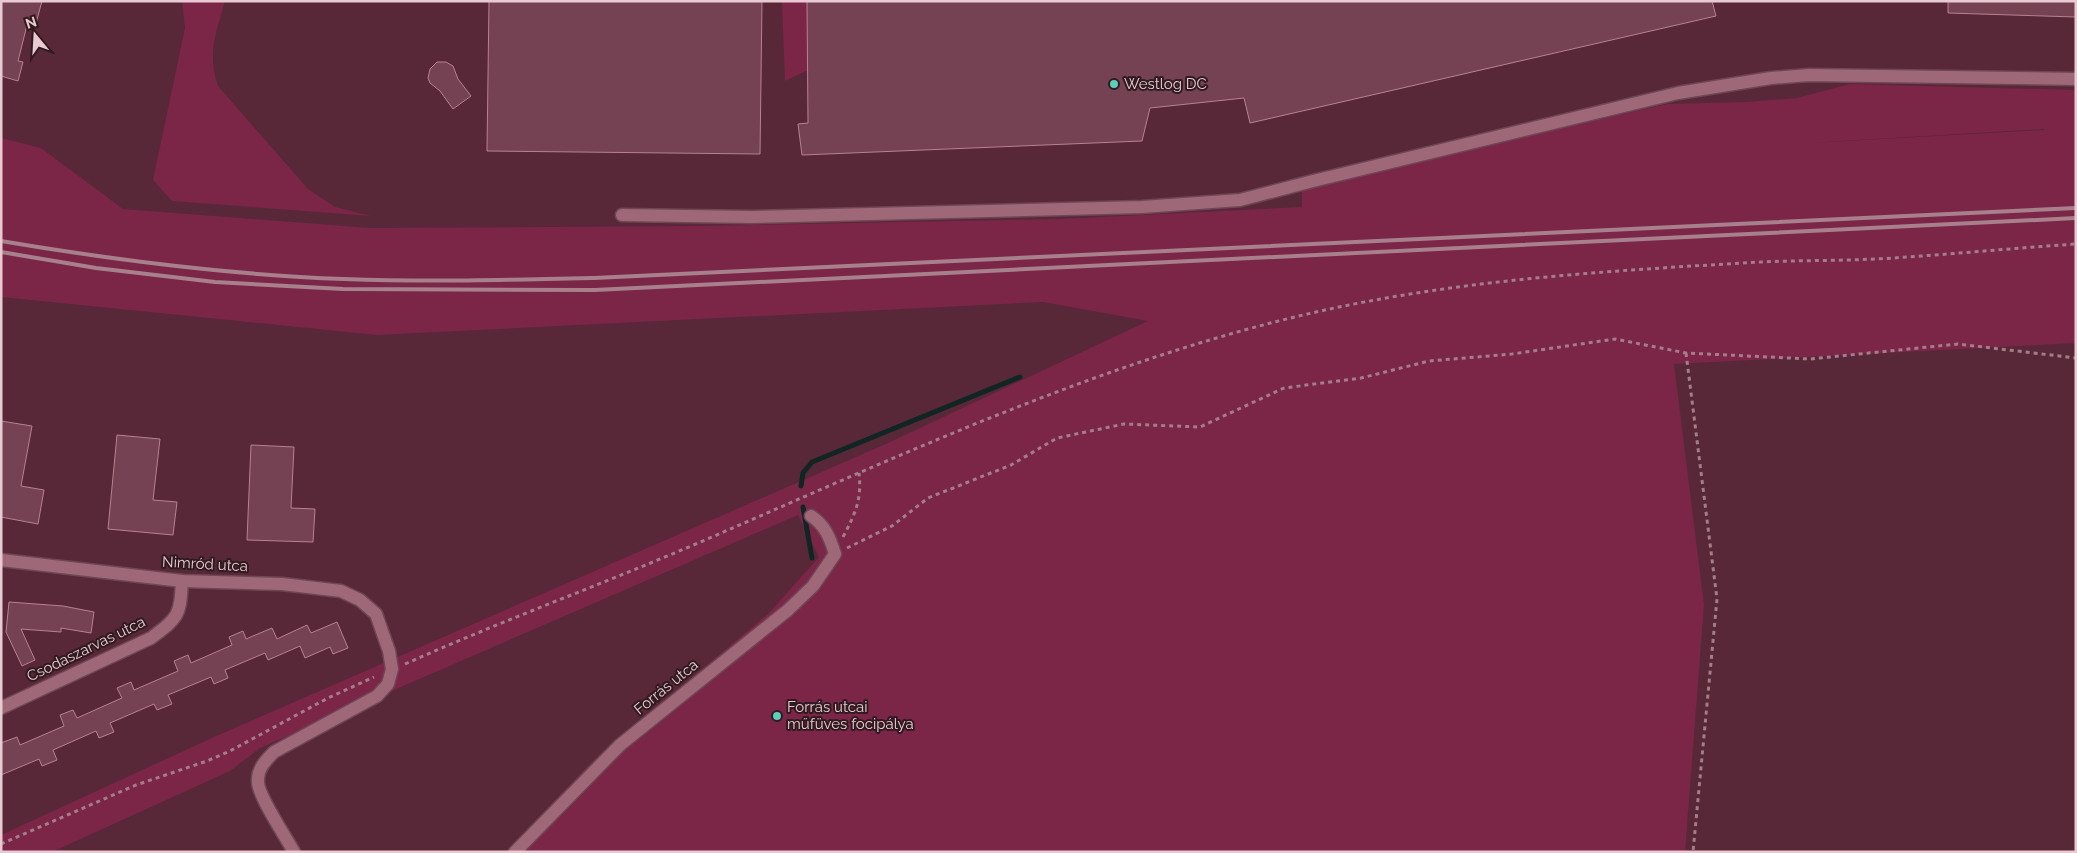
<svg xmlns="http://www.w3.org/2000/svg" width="2077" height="853" font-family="Raleway,sans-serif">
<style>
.green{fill:#7b2547;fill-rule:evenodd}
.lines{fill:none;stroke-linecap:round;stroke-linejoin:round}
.stream{stroke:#112622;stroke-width:5}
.building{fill:#744252;stroke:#b98191}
.minor-casing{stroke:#6f4655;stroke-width:15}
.path{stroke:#a47d88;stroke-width:3;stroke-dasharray:4 4;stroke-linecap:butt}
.minor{stroke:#9e6878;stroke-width:12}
.rail{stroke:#a7808c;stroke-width:4}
.poi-dot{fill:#5cceba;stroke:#2f1a20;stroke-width:2}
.labels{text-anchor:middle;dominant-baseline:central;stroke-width:4;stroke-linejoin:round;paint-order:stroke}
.poi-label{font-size:15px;fill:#e9cad2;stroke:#2f1a20;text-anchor:start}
.street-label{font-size:15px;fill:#e9cad2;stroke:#2f1a20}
</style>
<rect width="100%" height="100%" fill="#582838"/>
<g class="green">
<path d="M 182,1 L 225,1 C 216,34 207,52 218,86 L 308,189 L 335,207 L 371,216 L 172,201 L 153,180 L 185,28 Z"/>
<polygon points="782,1 807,1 808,70 785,81"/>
<path d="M 1850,84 L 2076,90 L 2076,343 L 1674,364 L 1704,605 L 1685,852 L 505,852 L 595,759 L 769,613 L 819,557 L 798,515 L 260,748 L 230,771 L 52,852 L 1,852 L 1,835 L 214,737 L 888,443 L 1148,321 L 1043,302 L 377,335 L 1,297 L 1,138 L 41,148 L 123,209 L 370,228 L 695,226 L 1060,219 L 1302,207 L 1302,187 L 1667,104 L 1746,102 L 1797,98 ZM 2044,129 L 2044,130 L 1809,143 Z"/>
</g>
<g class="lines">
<g class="stream">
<polyline points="801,486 803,473 812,462 1020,377"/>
<polyline points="803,507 812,558"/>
</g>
</g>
<g class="building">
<polygon points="1,1 42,1 35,27 27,25 18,61 23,62 18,81 1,76"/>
<polygon points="489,1 762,1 760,154 487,151"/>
<polygon points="807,1 1712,1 1716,16 1250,123 1244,98 1150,108 1142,141 802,155 798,124 808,123"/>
<polygon points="1948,1 2076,1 2076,17 1948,13"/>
<polygon points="437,62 446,62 453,66 458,79 471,96 453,109 440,91 430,83 428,78 430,69"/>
<polygon points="1,421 32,426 21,486 44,490 38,524 1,517"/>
<polygon points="117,435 160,439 153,500 177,502 173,535 108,529"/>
<polygon points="251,445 294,447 291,508 315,509 313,542 247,540"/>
<polygon points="9,602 63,606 94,612 91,633 61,628 61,632 21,629 35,660 22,666 6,632"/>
<polygon points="337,622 348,648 333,654 330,647 305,658 300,646 268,660 265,653 225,670 228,678 214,684 211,677 168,695 172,704 157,710 154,704 110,723 114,732 99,738 96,731 53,750 57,760 42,766 39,759 1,775 1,743 17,737 20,745 64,726 60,715 73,710 77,718 122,698 117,688 131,682 134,690 178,671 174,661 188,655 191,663 232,645 229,637 243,631 246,639 272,628 277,639 307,625 311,633"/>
</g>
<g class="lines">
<defs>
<g id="minor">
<polyline points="622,215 751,217 1142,207 1240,200 1313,181 1678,93 1771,78 1809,75 2076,79"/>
<path d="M 1,560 L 182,581 L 282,584 L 341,591 L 360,600 L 376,614 L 389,651 L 392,669 L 388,684 L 377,696 L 274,752 C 266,760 257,769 258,782 C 258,796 286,837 294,852"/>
<path d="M 1,708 L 151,638 C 179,617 180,616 182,581"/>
<path d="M 515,852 L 620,745 L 788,610 L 813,586 L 835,554 C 830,538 825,525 811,516"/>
</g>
</defs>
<use href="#minor" class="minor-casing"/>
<g class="path">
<polyline points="1686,353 1717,599 1693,852"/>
<path d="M 843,537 C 855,514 862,500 859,473"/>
<polyline points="847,548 892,526 928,498 1011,465 1057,438 1124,424 1200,427 1284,388 1361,378 1429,361 1512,354 1615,339 1686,353 1810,359 1958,344 2076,358"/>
<path d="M 405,664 C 506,619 611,581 712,537 C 917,448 1125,351 1344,306 C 1481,278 1622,270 1761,262 C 1805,260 1849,261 1893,258 C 1954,254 2015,248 2076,244"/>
<polyline points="1,844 136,785 207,761 230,751 328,698 374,677"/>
</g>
<use href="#minor" class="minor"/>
<g class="rail">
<path d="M 1,241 C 114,260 229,275 344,279 C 427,282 510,280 594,278 L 2076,208"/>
<polyline points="1,252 96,268 215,282 343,289 595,290 2076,218"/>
</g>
</g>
<g class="poi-dot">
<circle cx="1114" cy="84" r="5"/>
<circle cx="777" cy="716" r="5"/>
</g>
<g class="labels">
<g class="poi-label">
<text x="1124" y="84">Westlog DC</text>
<text x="787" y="707">Forrás utcai<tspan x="787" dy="17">műfüves focipálya</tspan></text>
</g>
<g class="street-label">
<text transform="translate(205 564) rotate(3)">Nimród utca</text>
<text transform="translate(86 649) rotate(-26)">Csodaszarvas utca</text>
<text transform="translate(666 687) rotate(-39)">Forrás utca</text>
</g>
</g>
<rect width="2077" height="853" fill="none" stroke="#e9cad2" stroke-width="5"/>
<g transform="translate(35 35) rotate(342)" stroke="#2f1a20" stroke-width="4" paint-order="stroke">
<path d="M0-4L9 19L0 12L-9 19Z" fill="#e9cad2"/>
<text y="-8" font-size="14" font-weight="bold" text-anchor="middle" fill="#e9cad2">N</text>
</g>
</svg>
